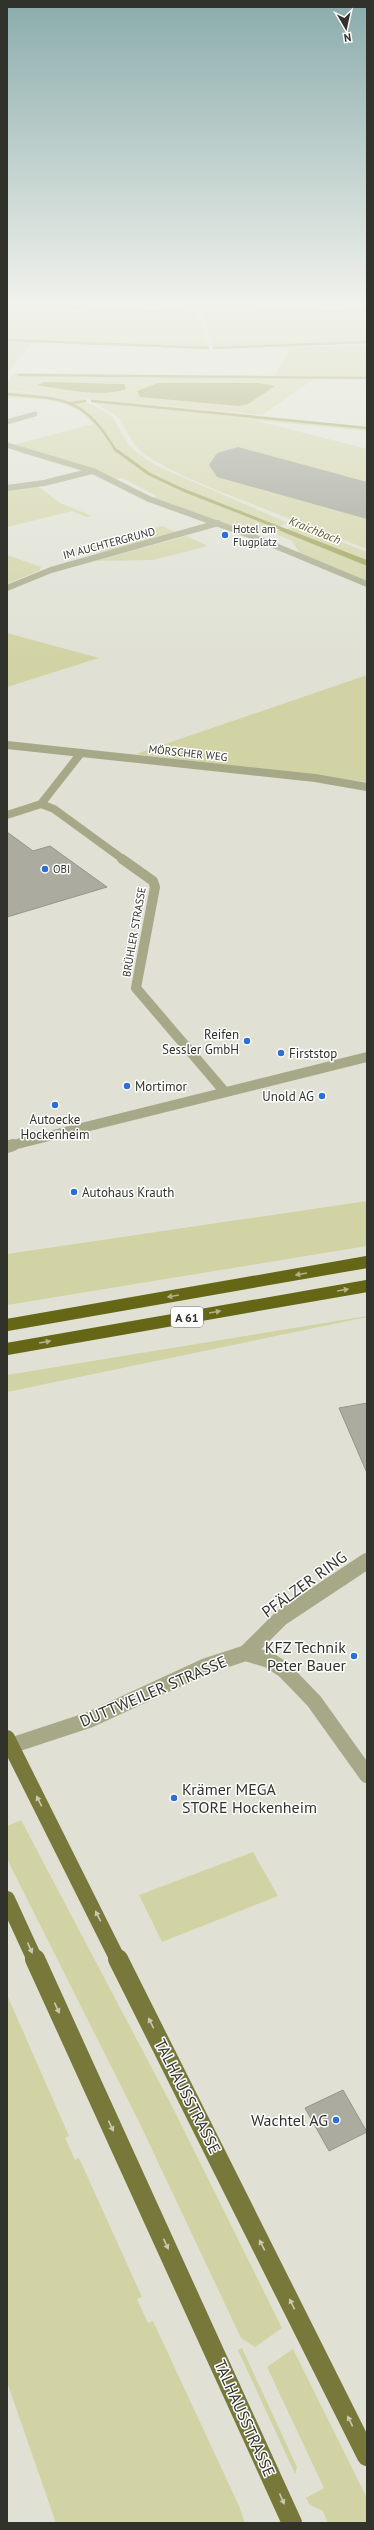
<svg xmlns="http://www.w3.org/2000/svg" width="374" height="2530" font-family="'PT Sans',sans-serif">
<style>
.green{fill:#d1d3a4}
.water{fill:#9e9f53}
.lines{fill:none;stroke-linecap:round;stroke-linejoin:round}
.stream-far1{stroke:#9e9f53;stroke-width:2.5}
.stream{stroke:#9e9f53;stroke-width:3}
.runway{fill:#999a90;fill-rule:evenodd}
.building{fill:#abab9f;stroke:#95968a}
.minor-far5{stroke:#a6a888;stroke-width:5}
.minor-far4{stroke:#a6a888;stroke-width:6}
.minor-far3{stroke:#a6a888;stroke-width:8}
.minor-far2{stroke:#a6a888;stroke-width:10}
.minor-far1{stroke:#a6a888;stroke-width:12}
.minor{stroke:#a6a888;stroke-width:16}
.major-far1{stroke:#77783a;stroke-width:16}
.major{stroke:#77783a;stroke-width:20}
.highway{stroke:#666716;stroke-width:12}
.oneway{fill:#b2b38a}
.oneway2{fill:#c9c9b0}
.poi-dot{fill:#2c6fdc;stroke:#fff;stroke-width:1.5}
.labels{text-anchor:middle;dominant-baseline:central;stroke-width:3;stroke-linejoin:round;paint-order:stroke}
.far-poi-label{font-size:11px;fill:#32322d;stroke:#fff;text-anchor:start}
.far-street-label{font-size:11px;fill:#32322d;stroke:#fff}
.far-water-label{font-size:12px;font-style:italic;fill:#5a5b23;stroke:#fff}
.shield{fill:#fff;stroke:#70706c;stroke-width:1}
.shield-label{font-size:12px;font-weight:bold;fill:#32322d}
.poi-label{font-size:13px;fill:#32322d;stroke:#fff;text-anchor:start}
.near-street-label{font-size:16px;fill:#32322d;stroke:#fff}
.near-poi-label{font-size:16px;fill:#32322d;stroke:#fff;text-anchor:end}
</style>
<rect width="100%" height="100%" fill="#e0e1d4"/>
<g class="green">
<polygon points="7,306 140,306 145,311 196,312 197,314 8,307 196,315 199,318 210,349 33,342 7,373 7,342 23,342 7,341"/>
<polygon points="367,308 367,343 214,349 201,312 300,312"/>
<polygon points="367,345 367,378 314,379 262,415 7,390 7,381 14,373 274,377 290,347"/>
<path d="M 7,391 L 85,398 L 87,402 L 112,416 L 128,444 L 140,455 L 157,466 L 288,523 L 264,531 L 244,531 L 151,498 L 157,496 L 122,478 L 113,479 L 99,471 L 12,445 L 93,424 C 73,398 37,398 7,398 Z"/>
<polygon points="88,398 367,427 367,431 254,420 367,449 367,549 211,488 167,468 145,455 134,444 119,418"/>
<polygon points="36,485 60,503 92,516 86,517 72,511 7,527 7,489"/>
<polygon points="162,526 178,533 100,553 86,545"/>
<polygon points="297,527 308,529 367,552 367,560 287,529"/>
<polygon points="278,530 367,566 367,581 301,555 292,541 272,532"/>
<polygon points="186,536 208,546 153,560 95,561"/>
<polygon points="7,555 41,567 40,570 7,584"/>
<polygon points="7,633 99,658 7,687"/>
<polygon points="367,675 367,782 136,754"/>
<polygon points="367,1201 367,1246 7,1305 7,1254"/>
<polygon points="367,1316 367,1317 7,1392 7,1375"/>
<polygon points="21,1820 174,2110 282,2328 255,2347 241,2338 140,2124 7,1859 7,1826"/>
<polygon points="253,1852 278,1896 162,1942 139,1895"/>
<polygon points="7,1995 69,2136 65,2138 75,2160 79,2158 142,2297 137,2299 148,2323 153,2321 239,2506 245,2523 56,2523 7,2382"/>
<polygon points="242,2348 297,2467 295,2474 238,2350"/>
<polygon points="293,2349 367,2498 367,2523 328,2523 323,2511 310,2505 306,2498 324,2488 267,2367"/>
</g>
<g class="water">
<path d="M 45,382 L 124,384 L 126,389 C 103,398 62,389 37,385 Z"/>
<polygon points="158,383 259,383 275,386 248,404 239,406 140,397 137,391"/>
<polygon points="287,529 367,560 367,566 278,530"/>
</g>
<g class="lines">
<g class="stream-far1">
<polyline points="14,306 195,313"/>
<polyline points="206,313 367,311"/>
<polyline points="7,340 208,348"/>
<polyline points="214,348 367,342"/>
<polyline points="19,375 367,378"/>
<path d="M 7,394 C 65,399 84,397 116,451"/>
<polyline points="92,401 367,428"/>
<polyline points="71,403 85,401"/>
</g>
<polyline class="stream" points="116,450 149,474 183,490 290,532"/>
<polygon class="runway" points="238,447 367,482 367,519 217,477 209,465 217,453"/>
</g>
<g class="building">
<polygon points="7,832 33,851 50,846 107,887 7,917"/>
<polygon points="367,1403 367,1473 339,1408"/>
<polygon points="343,2090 367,2132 329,2151 305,2108"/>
</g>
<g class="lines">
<g class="minor-far5">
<polyline points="7,422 35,414"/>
<polyline points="7,445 26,451"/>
</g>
<g class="minor-far4">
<polyline points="23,450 93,471 149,499 249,535 367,584"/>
<polyline points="7,488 44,483 92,471"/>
<polyline points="7,588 51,570 218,523"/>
</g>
<g class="minor-far3">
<polyline points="7,745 315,778 367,787"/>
<polyline points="41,804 54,809 124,860"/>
<polyline points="7,815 41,804 81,753"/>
</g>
<g class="minor-far2">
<polyline points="122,859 153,881 155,887 136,988 224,1091"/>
<polyline points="9,1146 367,1057"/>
</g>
<polyline class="minor-far1" points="7,1147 13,1145"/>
<g class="minor">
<polyline points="246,1653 281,1618 367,1561"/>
<polyline points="7,1747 89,1720 206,1666 246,1653 269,1660 284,1670 314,1701 367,1775"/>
</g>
<g class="major-far1">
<polyline points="7,1738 118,1960"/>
<polyline points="7,1899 35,1960"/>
</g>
<g class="major">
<polyline points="35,1959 292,2523"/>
<polyline points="118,1959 367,2456"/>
</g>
<g class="highway">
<polyline points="7,1325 367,1262"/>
<polyline points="7,1349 367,1286"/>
</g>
</g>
<defs><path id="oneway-solid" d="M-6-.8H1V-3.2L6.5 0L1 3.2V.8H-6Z"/></defs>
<g class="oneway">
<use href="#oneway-solid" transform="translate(301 1274) rotate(170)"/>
<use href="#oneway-solid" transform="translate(343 1290) rotate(-10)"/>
<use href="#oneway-solid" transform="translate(173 1296) rotate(170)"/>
<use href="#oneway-solid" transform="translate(215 1312) rotate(-10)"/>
<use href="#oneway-solid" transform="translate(45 1342) rotate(-10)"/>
</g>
<g class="oneway2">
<use href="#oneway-solid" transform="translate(39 1801) rotate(-117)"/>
<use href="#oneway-solid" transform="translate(98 1916) rotate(-117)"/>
<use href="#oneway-solid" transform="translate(30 1948) rotate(66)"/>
<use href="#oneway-solid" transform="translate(57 2008) rotate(65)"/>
<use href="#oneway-solid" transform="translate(151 2023) rotate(-117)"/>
<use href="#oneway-solid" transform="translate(111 2126) rotate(65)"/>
<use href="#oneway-solid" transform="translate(166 2244) rotate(65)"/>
<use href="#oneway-solid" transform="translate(262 2245) rotate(-117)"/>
<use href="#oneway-solid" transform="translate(292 2304) rotate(-116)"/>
<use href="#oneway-solid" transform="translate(350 2421) rotate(-116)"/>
<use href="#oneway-solid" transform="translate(282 2499) rotate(66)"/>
</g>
<linearGradient id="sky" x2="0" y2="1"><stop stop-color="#8aacac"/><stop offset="0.46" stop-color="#f1f2ec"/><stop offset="1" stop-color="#f1f2ec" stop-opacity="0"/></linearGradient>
<rect width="374" height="660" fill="url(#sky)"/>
<g class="poi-dot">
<circle cx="225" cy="535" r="4"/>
<circle cx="45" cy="869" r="4"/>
<circle cx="247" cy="1041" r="4"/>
<circle cx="281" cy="1053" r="4"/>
<circle cx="127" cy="1086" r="4"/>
<circle cx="322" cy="1096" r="4"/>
<circle cx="55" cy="1105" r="4"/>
<circle cx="74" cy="1192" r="4"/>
<circle cx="354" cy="1656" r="4"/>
<circle cx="174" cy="1798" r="4"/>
<circle cx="336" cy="2120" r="4"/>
</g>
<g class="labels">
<g class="far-poi-label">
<text x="233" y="529">Hotel am<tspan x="233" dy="13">Flugplatz</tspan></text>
<text x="53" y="869">OBI</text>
</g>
<g class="far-street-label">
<text transform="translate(109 543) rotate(-15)">IM AUCHTERGRUND</text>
<text transform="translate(188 753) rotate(6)">MÖRSCHER WEG</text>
<text transform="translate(134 932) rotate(-80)">BRÜHLER STRASSE</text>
</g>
<g class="far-water-label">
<text transform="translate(315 530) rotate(22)">Kraichbach</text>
</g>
<rect class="shield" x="171" y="1307" width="32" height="20" rx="3"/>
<g class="shield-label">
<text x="187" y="1317">A 61</text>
</g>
<g class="poi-label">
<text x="239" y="1034" text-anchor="end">Reifen<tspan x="239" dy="15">Sessler GmbH</tspan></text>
<text x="289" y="1053">Firststop</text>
<text x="135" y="1086">Mortimor</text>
<text x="314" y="1096" text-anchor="end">Unold AG</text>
<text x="55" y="1119" text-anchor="middle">Autoecke<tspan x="55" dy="15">Hockenheim</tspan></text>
<text x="82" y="1192">Autohaus Krauth</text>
</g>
<g class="near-street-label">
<text transform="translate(304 1584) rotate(-36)">PFÄLZER RING</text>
<text transform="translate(153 1691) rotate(-23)">DUTTWEILER STRASSE</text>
<text transform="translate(188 2096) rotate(63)">TALHAUSSTRASSE</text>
<text transform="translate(245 2418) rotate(66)">TALHAUSSTRASSE</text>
</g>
<g class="near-poi-label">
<text x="346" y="1647">KFZ Technik<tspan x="346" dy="18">Peter Bauer</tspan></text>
<text x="182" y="1789" text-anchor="start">Krämer MEGA<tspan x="182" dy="18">STORE Hockenheim</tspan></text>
<text x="328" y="2120">Wachtel AG</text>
</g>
</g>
<rect width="374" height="2530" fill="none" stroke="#32322d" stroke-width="16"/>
<g transform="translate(346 28) rotate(171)" stroke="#ffffff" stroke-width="3" paint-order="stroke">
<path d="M0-3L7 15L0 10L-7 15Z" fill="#32322d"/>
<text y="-6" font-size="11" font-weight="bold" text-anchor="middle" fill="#32322d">N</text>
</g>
</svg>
